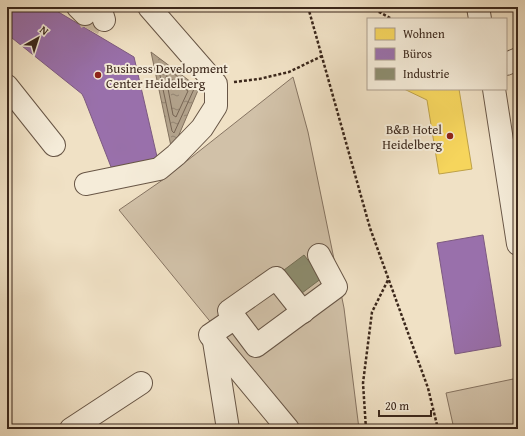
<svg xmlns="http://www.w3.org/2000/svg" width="525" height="436" font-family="'Gentium Book Plus',serif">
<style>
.green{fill:#d1c1a8;stroke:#867462}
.water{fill:url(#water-ripples);stroke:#82715e}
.homes{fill:#f6d55c;stroke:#bea148}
.offices{fill:#9970ab;stroke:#7d5a80}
.industry{fill:#8c8c6e;stroke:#746e55}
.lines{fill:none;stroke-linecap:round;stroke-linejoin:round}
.shore{stroke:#766453;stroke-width:1}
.minor-tunnel{stroke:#ccbca3;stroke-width:22;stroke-dasharray:22 11;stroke-linecap:butt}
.minor-casing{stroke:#685646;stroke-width:24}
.path{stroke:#3b271b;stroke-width:2.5;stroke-dasharray:3 2;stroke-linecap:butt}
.minor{stroke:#f5ecd9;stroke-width:22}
.poi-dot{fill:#8f2418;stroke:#f5ecd9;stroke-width:1.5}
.labels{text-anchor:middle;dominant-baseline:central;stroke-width:4;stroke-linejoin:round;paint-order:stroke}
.poi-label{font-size:13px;fill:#3b271b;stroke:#f5ecd9;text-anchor:start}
</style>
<defs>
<pattern id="water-ripples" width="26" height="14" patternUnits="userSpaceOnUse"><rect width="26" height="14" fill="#b2a28b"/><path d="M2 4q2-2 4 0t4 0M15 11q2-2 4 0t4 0" fill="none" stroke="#928471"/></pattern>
</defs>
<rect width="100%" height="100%" fill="#f0e1c5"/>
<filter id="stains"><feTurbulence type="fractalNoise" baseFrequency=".005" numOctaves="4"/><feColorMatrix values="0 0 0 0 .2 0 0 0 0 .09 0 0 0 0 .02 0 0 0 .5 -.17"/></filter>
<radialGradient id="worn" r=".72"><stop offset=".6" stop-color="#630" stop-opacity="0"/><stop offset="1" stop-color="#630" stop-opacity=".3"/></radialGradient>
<g class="green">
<polygon points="293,77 308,132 344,308 359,429 298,429 119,210 164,179"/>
<polygon points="518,378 518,429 454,429 446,393"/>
</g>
<polygon class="water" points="151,52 199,88 172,151"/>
<polygon class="homes" points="404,89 459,89 472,169 439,174 427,100"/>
<g class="offices">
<polygon points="7,7 50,7 134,57 158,161 113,172 84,98 82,94 7,34"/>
<polygon points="483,235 501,346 455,354 437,243"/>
</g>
<polygon class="industry" points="304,255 322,278 298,296 280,273"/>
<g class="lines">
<g class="shore">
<polygon points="159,64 161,64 194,89 174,133 172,131 158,66"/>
<polygon points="167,76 188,91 176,117 173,115 166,78"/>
</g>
<polyline class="minor-tunnel" points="85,14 89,19 91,23 88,29"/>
<defs>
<g id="minor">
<polyline points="78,7 85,14"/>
<polyline points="100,7 104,20"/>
<polyline points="478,7 480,19"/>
<polyline points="506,64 518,59"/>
<polyline points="7,86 54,145"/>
<polyline points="494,89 518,244"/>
<polyline points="86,184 159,169 176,155 202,128 216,106 216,84 149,7"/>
<polyline points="235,318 229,311 276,278 303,312"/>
<polyline points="214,341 228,429"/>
<polyline points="71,429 141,383"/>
<polyline points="288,429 210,335 235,318 256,346 336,287 319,255"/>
</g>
</defs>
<use href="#minor" class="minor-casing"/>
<g class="path">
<polyline points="308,7 370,228 428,388 438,429"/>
<polyline points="370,7 392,19"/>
<polyline points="234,82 259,79 289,72 322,56"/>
<polyline points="366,429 363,383 372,312 388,280"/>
</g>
<use href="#minor" class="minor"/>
</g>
<g class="poi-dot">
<circle cx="98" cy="75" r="4"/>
<circle cx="450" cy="136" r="4"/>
</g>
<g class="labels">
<g class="poi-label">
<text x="106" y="68">Business Development<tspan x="106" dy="15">Center Heidelberg</tspan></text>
<text x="442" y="129" text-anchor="end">B&amp;B Hotel<tspan x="442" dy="15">Heidelberg</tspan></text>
</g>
</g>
<rect width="525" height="436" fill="none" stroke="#f0e1c5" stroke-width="24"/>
<rect x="8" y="8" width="509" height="420" fill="none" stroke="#3b271b" stroke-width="2"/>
<rect x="12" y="12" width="501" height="412" fill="none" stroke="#3b271b"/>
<rect x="367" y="18" width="140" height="72" fill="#f5ecd9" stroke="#ab9d8d"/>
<rect x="375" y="28" width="20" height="12" fill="#f6d55c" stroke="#ab9d8d"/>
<text x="403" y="38" font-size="12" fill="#3b271b">Wohnen</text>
<rect x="375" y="48" width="20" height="12" fill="#9970ab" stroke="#ab9d8d"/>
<text x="403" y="58" font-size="12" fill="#3b271b">Büros</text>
<rect x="375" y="68" width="20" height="12" fill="#8c8c6e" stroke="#ab9d8d"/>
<text x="403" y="78" font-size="12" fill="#3b271b">Industrie</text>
<g transform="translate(38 38) rotate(39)" stroke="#f5ecd9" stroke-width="3" paint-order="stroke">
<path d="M0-3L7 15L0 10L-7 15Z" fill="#3b271b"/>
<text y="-6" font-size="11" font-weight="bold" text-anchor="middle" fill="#3b271b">N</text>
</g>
<path d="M379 410v6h52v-6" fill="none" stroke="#3b271b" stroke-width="2"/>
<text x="385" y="410" font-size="12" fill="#3b271b" stroke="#f5ecd9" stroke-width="3" paint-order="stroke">20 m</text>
<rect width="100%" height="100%" filter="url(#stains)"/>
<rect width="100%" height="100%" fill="url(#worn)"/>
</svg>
